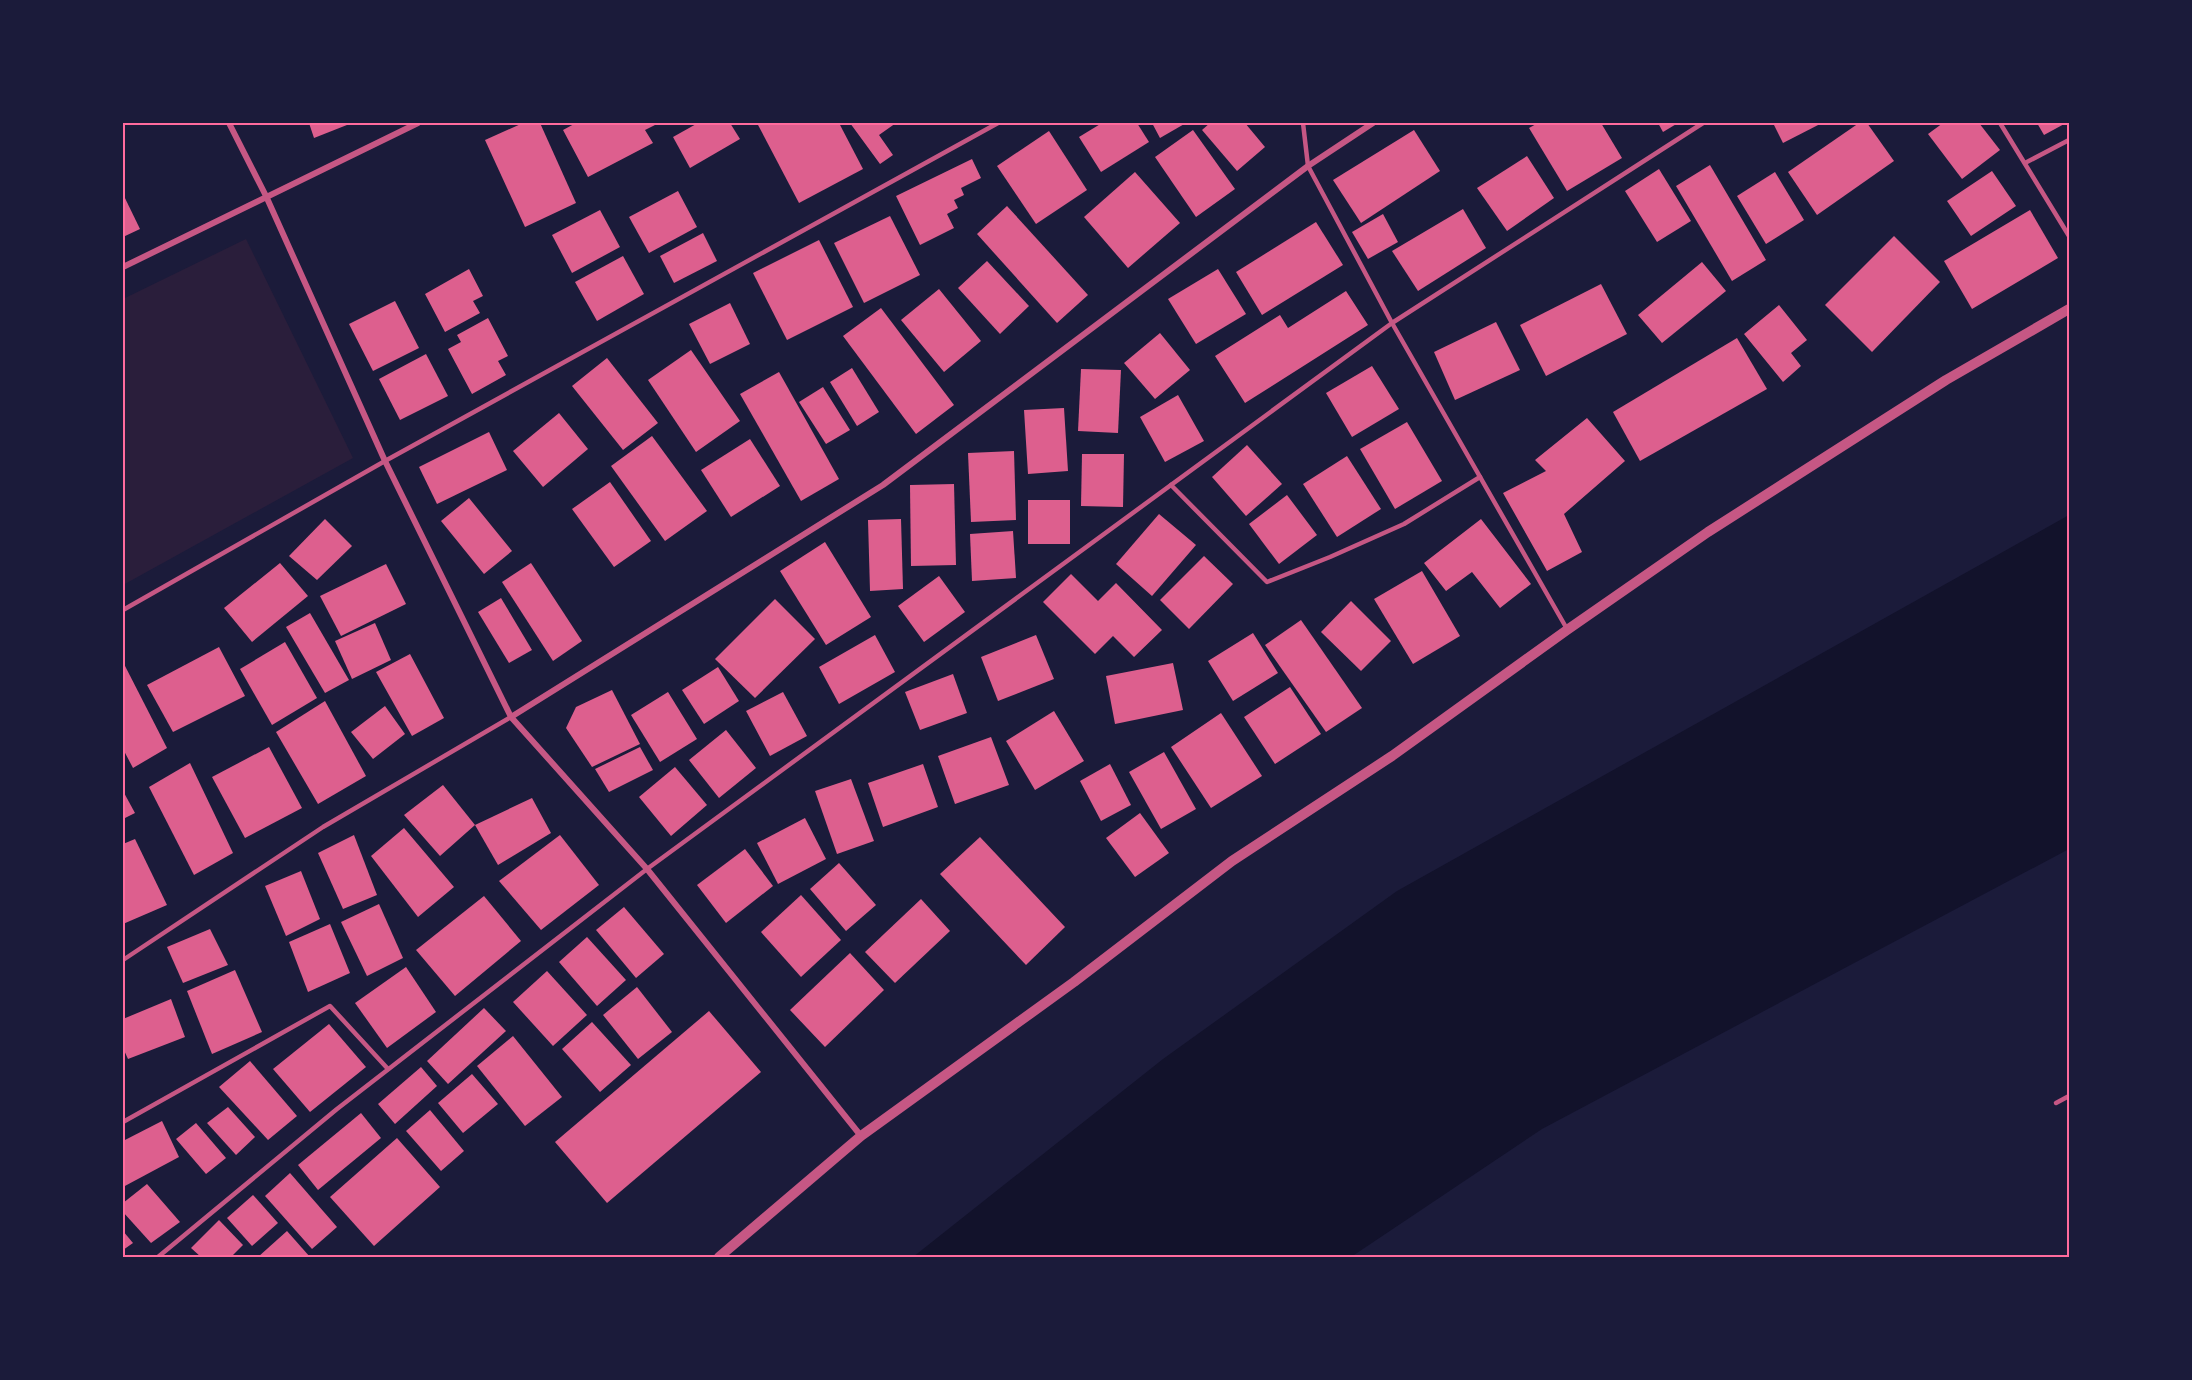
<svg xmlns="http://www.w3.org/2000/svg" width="2192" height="1380" font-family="'IBM Plex Sans',sans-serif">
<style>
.green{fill:#2a1e3b}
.water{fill:#12122b}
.building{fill:#dd5f8e}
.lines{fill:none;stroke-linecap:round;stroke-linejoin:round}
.service{stroke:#c65784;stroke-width:4.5}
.minor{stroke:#c65784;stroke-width:6}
.tertiary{stroke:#c65784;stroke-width:10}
.neatline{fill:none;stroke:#ff6b9d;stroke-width:2}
</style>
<rect width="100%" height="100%" fill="#1b1b3a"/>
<polygon class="green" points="246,239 353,458 123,585 123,299"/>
<polygon class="water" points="2069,515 2069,849 1542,1129 1351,1257 913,1257 1163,1059 1397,891"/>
<g class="building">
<polygon points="309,123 352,123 314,138"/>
<polygon points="523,123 540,123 576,203 525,227 485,140"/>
<polygon points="576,123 654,123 655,125 645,130 653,143 588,177 563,130"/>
<polygon points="698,123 730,123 740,139 690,168 673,137"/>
<polygon points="757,123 839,123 863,169 799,203"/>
<polygon points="850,123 896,123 879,135 893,155 880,164"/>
<polygon points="1102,123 1137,123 1149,142 1101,172 1079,137"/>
<polygon points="1152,123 1186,123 1160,138"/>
<polygon points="1210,123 1245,123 1265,147 1237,171 1202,130"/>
<polygon points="1538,123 1601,123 1622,158 1567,191 1529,128"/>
<polygon points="1658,123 1678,123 1663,132"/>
<polygon points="1773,123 1822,123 1783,143"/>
<polygon points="1859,123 1867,123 1894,161 1817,215 1788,172"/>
<polygon points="1943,123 1979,123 2000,150 1962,179 1928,134"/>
<polygon points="2037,123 2066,123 2044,135"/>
<polygon points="1193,130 1235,189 1196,217 1155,157"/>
<polygon points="1414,130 1440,171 1361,223 1333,180"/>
<polygon points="1049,131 1087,190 1036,224 997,166"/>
<polygon points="1527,156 1554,198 1507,231 1477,188"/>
<polygon points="972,159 981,178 961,188 964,195 954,200 958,208 947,214 954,228 920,245 896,196"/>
<polygon points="1710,165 1766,260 1732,281 1676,186"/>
<polygon points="1659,169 1691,221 1657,242 1625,191"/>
<polygon points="1992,171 2016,206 1971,236 1947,201"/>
<polygon points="1135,172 1180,223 1128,268 1084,217"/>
<polygon points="1775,172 1804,220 1766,244 1737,196"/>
<polygon points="678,191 697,227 649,253 629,217"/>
<polygon points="123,194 140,229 123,237"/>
<polygon points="1007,206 1088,295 1057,323 977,234"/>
<polygon points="1463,209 1486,248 1418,291 1392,251"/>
<polygon points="600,210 620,247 572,273 552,235"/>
<polygon points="2030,210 2058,258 1972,309 1944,261"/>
<polygon points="1383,214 1398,242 1368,259 1352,232"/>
<polygon points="890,216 920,275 864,303 834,243"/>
<polygon points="1316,222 1343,265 1262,315 1236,272"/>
<polygon points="703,233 717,261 674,283 660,256"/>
<polygon points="1894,236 1940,282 1872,352 1825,305"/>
<polygon points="819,240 853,307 787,340 753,273"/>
<polygon points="623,256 644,294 597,321 575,282"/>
<polygon points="987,261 1029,306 1000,334 958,288"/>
<polygon points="1702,262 1726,291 1662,343 1638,315"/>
<polygon points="469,269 483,296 473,301 480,313 445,332 425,294"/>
<polygon points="1218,269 1246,314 1196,344 1168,299"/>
<polygon points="1601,284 1627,334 1546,376 1520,325"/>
<polygon points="939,289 981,341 944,372 901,320"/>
<polygon points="1346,291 1368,325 1245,403 1215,356 1280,315 1288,328"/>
<polygon points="395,301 419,348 373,371 349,324"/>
<polygon points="730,303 750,344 710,364 689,324"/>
<polygon points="1779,305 1807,340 1791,353 1801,366 1783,382 1744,334"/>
<polygon points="881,308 954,405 916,434 843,336"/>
<polygon points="488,318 508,356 498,361 506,375 472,394 448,349 461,342 457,335"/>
<polygon points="1496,322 1520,370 1455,400 1434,352"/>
<polygon points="1160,333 1190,370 1155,399 1124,363"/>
<polygon points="1737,338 1767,389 1640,461 1613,412"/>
<polygon points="691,350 740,421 696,452 648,380"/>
<polygon points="426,354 448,396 400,420 379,379"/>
<polygon points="607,358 658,423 623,450 572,386"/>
<polygon points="1372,366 1399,409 1352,437 1326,393"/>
<polygon points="852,368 879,412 857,426 830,382"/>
<polygon points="1081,369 1121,370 1118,433 1078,431"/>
<polygon points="779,372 839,479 801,501 740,394"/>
<polygon points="823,387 850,430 826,444 799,402"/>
<polygon points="1178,395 1204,441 1165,462 1140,417"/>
<polygon points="1064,408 1068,471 1028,474 1024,410"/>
<polygon points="559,413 588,449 543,487 513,451"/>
<polygon points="1587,418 1625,461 1564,514 1582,552 1547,571 1503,493 1546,471 1535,460"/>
<polygon points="1407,422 1442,481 1395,509 1360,449"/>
<polygon points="489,432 507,470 437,504 419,467"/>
<polygon points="652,436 707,511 665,541 611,466"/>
<polygon points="750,439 780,486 731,517 701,470"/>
<polygon points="1247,445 1282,484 1246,516 1212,477"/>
<polygon points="1014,451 1016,520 971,522 968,453"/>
<polygon points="1082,454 1124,454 1123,507 1081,506"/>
<polygon points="1347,456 1381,509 1337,537 1303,484"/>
<polygon points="610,482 651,541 614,567 572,509"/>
<polygon points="954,484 956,565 911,566 910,485"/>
<polygon points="1287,495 1317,535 1279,564 1249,524"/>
<polygon points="469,498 512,551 484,574 441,521"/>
<rect x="1028" y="500" width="42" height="44"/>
<polygon points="1159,514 1196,545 1152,596 1116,564"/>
<polygon points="325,519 352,546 317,580 289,556"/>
<polygon points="901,519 903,589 870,591 868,520"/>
<polygon points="1481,519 1531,584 1500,608 1472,572 1446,591 1424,563"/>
<polygon points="1013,531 1016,578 972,581 970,534"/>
<polygon points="825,542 871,617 826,645 780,571"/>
<polygon points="1204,556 1233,584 1189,629 1160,600"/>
<polygon points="280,563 308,596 252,642 224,608"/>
<polygon points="531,563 582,641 553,661 502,582"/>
<polygon points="386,564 406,604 341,636 320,596"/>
<polygon points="1422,571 1460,636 1413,664 1374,599"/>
<polygon points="1071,574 1098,601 1116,583 1162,630 1134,657 1113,636 1095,654 1043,602"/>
<polygon points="939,576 965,612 924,642 898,606"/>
<polygon points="501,598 532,650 509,663 478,612"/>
<polygon points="775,599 815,639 755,698 715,659"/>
<polygon points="1351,601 1391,641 1361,671 1321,632"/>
<polygon points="310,613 349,680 325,693 286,627"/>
<polygon points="1301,620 1362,708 1326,732 1265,645"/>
<polygon points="375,623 391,660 352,679 335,641"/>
<polygon points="1253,633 1278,673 1233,701 1208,661"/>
<polygon points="875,635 895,672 839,704 819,667"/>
<polygon points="1036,635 1054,679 998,701 981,657"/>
<polygon points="285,642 317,698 272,725 240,669"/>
<polygon points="219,647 245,696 173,732 147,685"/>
<polygon points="410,654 444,718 412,736 376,672"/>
<polygon points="123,662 167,748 133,768 123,749"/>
<polygon points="1173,663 1183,710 1115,724 1106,676"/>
<polygon points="718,667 739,701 704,724 682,690"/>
<polygon points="953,674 967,713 920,730 905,692"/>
<polygon points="1290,687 1321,734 1275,764 1244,717"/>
<polygon points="612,690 640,744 592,767 566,728 576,707"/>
<polygon points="668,692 697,739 660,762 631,715"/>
<polygon points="783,692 807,736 770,756 746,711"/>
<polygon points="325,701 366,776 318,804 276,732"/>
<polygon points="385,706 405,734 373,759 351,732"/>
<polygon points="1054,711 1084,761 1035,790 1006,741"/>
<polygon points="1221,713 1262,776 1211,808 1171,747"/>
<polygon points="726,730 756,768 719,798 689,760"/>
<polygon points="991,737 1009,785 955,804 938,756"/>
<polygon points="269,747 302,808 245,838 212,777"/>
<polygon points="640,747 653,770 609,792 595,769"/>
<polygon points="1164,752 1196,809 1161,829 1129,772"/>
<polygon points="190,763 233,853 194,875 149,787"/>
<polygon points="923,764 938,807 883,827 868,783"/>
<polygon points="1110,764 1131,805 1101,821 1080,781"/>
<polygon points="675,767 707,805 671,836 639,797"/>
<polygon points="851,779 874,841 837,854 815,791"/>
<polygon points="443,785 475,825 440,856 404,815"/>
<polygon points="123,791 135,813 123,819"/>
<polygon points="532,798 551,833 498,865 475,825"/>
<polygon points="1140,813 1169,853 1135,877 1106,838"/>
<polygon points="805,818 826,859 778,884 757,843"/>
<polygon points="404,828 454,887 418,917 371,856"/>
<polygon points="354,835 377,895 343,909 318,853"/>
<polygon points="560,835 599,885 541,930 499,881"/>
<polygon points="980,837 1065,927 1026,965 940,874"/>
<polygon points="135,839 167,905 123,924 123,844"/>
<polygon points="745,849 773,886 726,923 697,885"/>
<polygon points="839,863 876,905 846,931 810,889"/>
<polygon points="301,871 320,919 286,936 265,886"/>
<polygon points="801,895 841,940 801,977 761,932"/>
<polygon points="484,896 521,941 455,996 416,950"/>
<polygon points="921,899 950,931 895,983 865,952"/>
<polygon points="379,904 403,958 367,976 341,922"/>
<polygon points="624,907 664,954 636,978 596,930"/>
<polygon points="330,924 350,973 308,992 289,942"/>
<polygon points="210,929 228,965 183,983 167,947"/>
<polygon points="587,937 626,980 597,1006 559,962"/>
<polygon points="850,953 884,990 825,1047 790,1010"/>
<polygon points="406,967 436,1012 387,1048 355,1003"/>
<polygon points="235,970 262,1032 212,1054 187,991"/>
<polygon points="547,971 587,1015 553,1046 513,1002"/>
<polygon points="637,987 672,1032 638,1059 603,1015"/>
<polygon points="171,999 185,1037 128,1059 123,1048 123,1019"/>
<polygon points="484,1008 506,1031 448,1084 427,1061"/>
<polygon points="709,1011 761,1072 607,1203 555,1142"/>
<polygon points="592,1022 631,1065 600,1092 562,1049"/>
<polygon points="329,1024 366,1067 310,1112 273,1069"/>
<polygon points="513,1036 562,1097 525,1126 477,1066"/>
<polygon points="250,1061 297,1116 268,1140 219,1087"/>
<polygon points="421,1067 437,1086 395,1124 378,1104"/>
<polygon points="472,1074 498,1104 463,1133 438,1103"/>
<polygon points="228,1107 255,1137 236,1155 207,1123"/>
<polygon points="430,1110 464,1151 441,1171 406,1131"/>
<polygon points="361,1113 381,1138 318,1190 298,1165"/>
<polygon points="162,1121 179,1157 123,1187 123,1141"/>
<polygon points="196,1123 226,1158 206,1174 176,1139"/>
<polygon points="397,1138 440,1187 374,1246 330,1197"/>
<polygon points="290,1173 337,1227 312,1249 265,1196"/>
<polygon points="147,1184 180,1222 151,1243 123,1212 123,1203"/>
<polygon points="253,1195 278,1223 252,1246 227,1218"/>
<polygon points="219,1220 243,1245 231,1257 201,1257 191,1248"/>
<polygon points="123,1231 133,1243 123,1250"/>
<polygon points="287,1231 310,1257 258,1257"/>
</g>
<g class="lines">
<g class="service">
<polyline points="1303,123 1308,166 1392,323 1567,629"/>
<polyline points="2000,123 2069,236"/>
<polyline points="2025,163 2069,140"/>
<polyline points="1171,485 1267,582 1330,557 1404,524 1480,477"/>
<polyline points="123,610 385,461 998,123"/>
<polyline points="123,960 323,827 511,717"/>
<polyline points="2056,1103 2069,1096"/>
<polyline points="123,1122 330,1006 388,1069"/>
<polyline points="158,1257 337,1109 647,869 1392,323 1703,123"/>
</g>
<g class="minor">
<polyline points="229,123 266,196 385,461 511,717 647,869 861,1136"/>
<polyline points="123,267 418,123"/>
<polyline points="511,717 883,485 1308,166 1373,123"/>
</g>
<polyline class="tertiary" points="719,1257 861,1136 1074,982 1232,861 1392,756 1567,630 1708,532 1946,380 2069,309"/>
</g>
<rect width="2192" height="1380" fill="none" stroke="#1b1b3a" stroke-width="249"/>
<rect x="124" y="124" width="1944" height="1132" class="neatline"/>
</svg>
